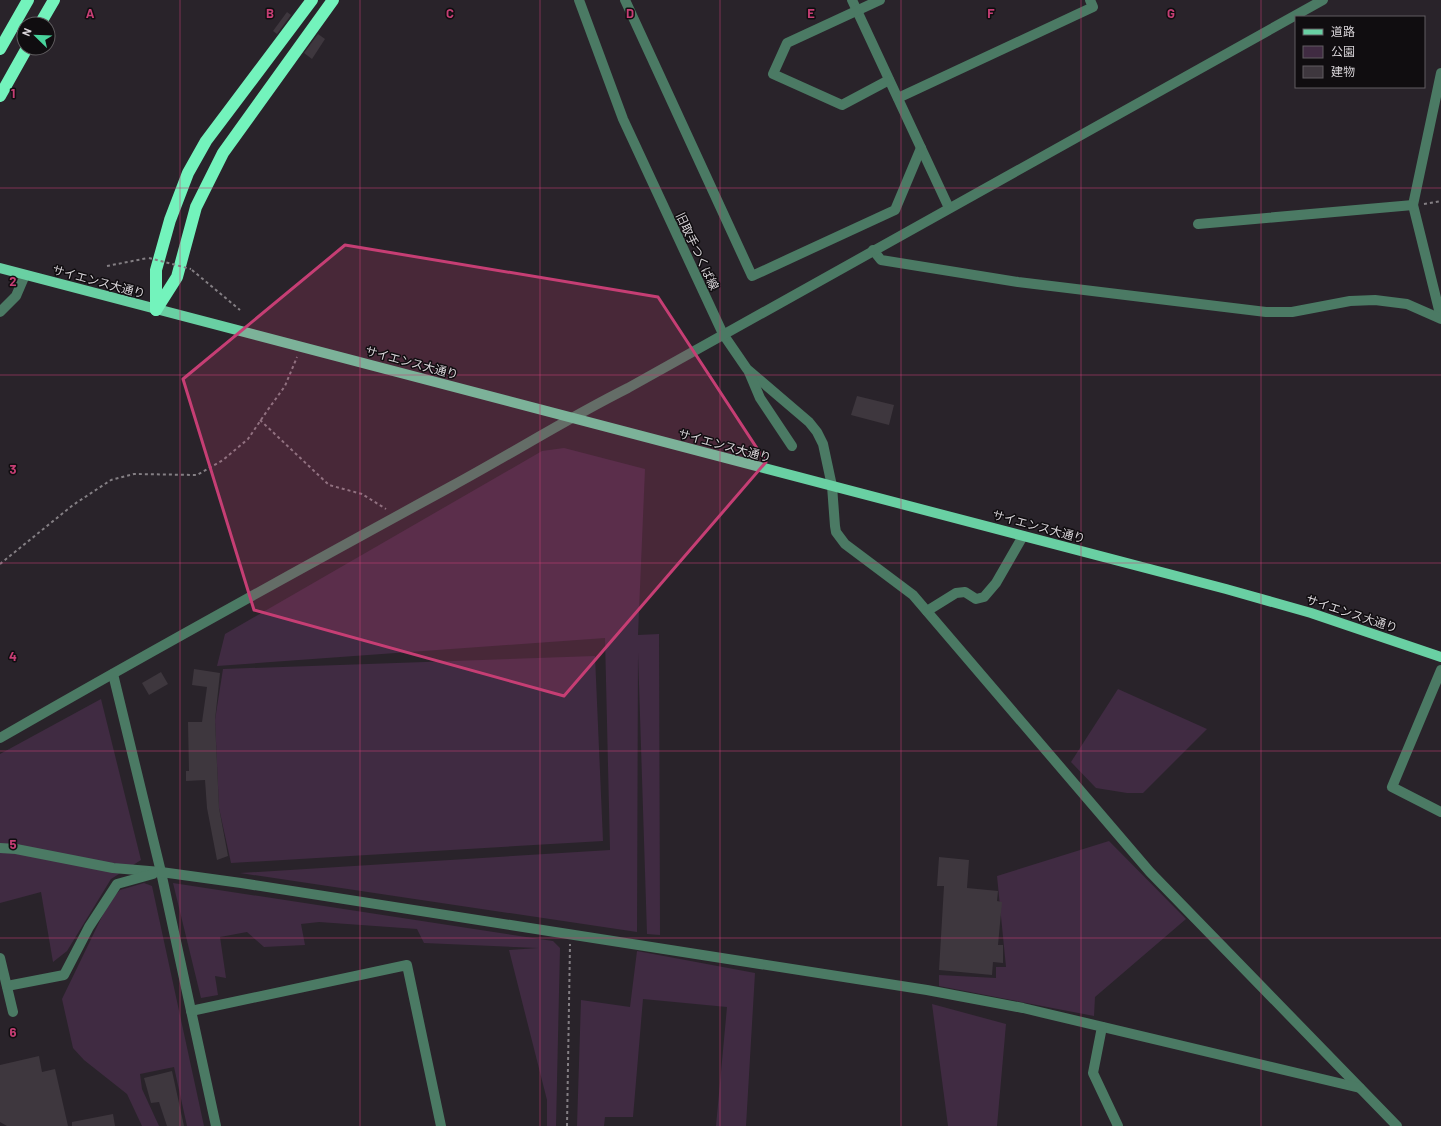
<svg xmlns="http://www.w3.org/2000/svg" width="1441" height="1126" font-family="Barlow,'Noto Sans JP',sans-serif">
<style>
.green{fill:#402b42}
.building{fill:#3e373e}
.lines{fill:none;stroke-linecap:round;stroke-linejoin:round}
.path{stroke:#847f84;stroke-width:2;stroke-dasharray:3 3;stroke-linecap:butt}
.minor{stroke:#4b7a64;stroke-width:10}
.major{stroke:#69d0a3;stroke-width:10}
.highway{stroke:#73f3bc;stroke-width:12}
.path-bridge{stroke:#847f84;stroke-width:2;stroke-dasharray:3 3;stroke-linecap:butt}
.marked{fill:#c63e74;fill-opacity:0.2;stroke:#c63e74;stroke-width:3;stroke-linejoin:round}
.grid{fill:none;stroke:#c63e74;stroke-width:1;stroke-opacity:0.55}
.labels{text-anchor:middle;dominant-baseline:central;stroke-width:3;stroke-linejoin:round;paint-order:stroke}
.street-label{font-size:12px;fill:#d8d4d8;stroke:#100d10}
.grid-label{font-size:13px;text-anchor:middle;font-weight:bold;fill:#c63e74;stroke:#100d10;stroke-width:3;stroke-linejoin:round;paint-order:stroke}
</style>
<rect width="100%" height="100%" fill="#29232a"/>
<g class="green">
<polygon points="564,448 645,469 638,635 659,634 660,935 647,934 638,653 637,932 240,873 610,850 605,638 217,666 225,634 542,451"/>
<polygon points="595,656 603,841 231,863 219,808 215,720 223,669"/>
<polygon points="1118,689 1207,729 1143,793 1127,793 1096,788 1071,762"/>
<polygon points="101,699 141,860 111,879 67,951 53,962 41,892 0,903 0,754"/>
<polygon points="1109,841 1186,919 1095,997 1094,1016 939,986 939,975 996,978 996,967 1006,967 997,876"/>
<polygon points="144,883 152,886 204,1126 187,1126 174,1067 140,1074 142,1089 159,1126 142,1126 127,1094 84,1060 73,1048 62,999 109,902 120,890"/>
<polygon points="173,883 553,941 560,948 556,1126 547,1126 547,1100 509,950 538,948 424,943 417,929 319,922 301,924 305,945 264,947 247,932 220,937 226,978 215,976 218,995 201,998"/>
<polygon points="637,951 755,973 746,1126 716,1126 727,1007 643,999 633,1117 605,1117 604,1126 577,1126 581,1000 630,1007"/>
<polygon points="932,1004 1006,1024 997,1126 948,1126"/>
</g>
<g class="building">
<polygon points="287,12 291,15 277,34 273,31"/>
<polygon points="318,34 325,39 312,59 304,53"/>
<polygon points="857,396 894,405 889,425 851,415"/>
<polygon points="194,669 220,673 215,720 219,808 228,856 217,860 207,808 205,780 186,781 186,771 189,771 188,722 202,722 207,687 192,685"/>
<polygon points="161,672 168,684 149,695 142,683"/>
<polygon points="939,857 969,860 967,888 998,891 997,901 1002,902 998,945 1003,945 1003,963 993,962 992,975 939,970 944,886 937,886"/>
<polygon points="39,1056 42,1072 55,1069 68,1126 7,1126 0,1122 0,1065"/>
<polygon points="172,1071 184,1126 167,1126 159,1102 151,1103 144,1078"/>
<polygon points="113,1114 115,1126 72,1126 72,1122"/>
</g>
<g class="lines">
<g class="path">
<polyline points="1424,204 1441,201"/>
<polyline points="107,266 148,258"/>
<polyline points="192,270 240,310"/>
<polyline points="260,420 329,485 362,494 386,509"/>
<polyline points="0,564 73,505 111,480 134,474 197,475 223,460 248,439 267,411 285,386 297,357"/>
<polyline points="567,1126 570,944"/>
</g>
<g class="minor">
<polyline points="579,0 623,119 723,334 747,369 809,422 817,432 823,444 832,486 835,526 836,532 845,544 913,595 1150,872 1397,1126"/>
<polyline points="625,0 752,276 895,210 921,148"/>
<polyline points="852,0 949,208"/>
<polyline points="880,0 787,43 773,74 842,105 889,80"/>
<polyline points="1441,73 1413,205 1441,318"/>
<polyline points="898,98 1093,7 1090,0"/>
<polyline points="1198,224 1413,205"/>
<polyline points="873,250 881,260 1018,282 1266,312 1292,312 1350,301 1375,300 1407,304 1441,319"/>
<polyline points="0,312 16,296 25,275"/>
<polyline points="749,372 760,398 792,446"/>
<polyline points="927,611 956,593 965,592 976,599 984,597 996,583 1023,536"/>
<polyline points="1441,670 1392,787 1441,812"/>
<polyline points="113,674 161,872 216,1126"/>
<path d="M 0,738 C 149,652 300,569 452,486 C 511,454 568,418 628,388 L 1323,0"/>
<polyline points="0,848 16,849 113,868 161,872 241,883 927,990 1023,1008 1360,1088"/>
<polyline points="0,958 13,1012"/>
<polyline points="7,986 64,975 89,927 117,884 153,874"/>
<polyline points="191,1011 407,965 441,1126"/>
<polyline points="1102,1027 1093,1073 1118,1126"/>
</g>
<polyline class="major" points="0,268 1226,589 1311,613 1441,657"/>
<g class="highway">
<polyline points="40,24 54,0"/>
<polyline points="0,49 28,0"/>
<polyline points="0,96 27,48"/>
<polyline points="156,310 177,277 196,207 223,153 333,0"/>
<polyline points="156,310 156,270 170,220 188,173 206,141 312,0"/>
</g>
<polyline class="path-bridge" points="149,258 191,269"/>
</g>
<path class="marked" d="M 345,245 L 658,297 L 766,462 L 564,696 L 254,610 L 183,379 Z"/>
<path class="grid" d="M 180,0 L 180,1126M 360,0 L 360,1126M 540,0 L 540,1126M 720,0 L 720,1126M 901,0 L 901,1126M 1081,0 L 1081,1126M 1261,0 L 1261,1126M 0,188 L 1441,188M 0,375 L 1441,375M 0,563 L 1441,563M 0,751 L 1441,751M 0,938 L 1441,938"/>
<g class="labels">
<g class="street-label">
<text transform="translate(698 251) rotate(65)">旧取手つくば線</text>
<text transform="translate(99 281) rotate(15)">サイエンス大通り</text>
<text transform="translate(412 362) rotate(15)">サイエンス大通り</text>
<text transform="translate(725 445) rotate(15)">サイエンス大通り</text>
<text transform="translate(1039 526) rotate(15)">サイエンス大通り</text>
<text transform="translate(1352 613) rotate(18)">サイエンス大通り</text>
</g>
</g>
<g class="grid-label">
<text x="90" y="18">A</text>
<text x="270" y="18">B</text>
<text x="450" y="18">C</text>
<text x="630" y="18">D</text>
<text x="811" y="18">E</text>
<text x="991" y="18">F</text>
<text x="1171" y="18">G</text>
<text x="13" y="98">1</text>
<text x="13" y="286">2</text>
<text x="13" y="474">3</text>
<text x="13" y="661">4</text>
<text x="13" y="849">5</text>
<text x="13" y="1037">6</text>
</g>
<rect x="1295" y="16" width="130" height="72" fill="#100d10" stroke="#605d60"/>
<rect x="1303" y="29" width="20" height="6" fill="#69d0a3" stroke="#605d60"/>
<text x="1331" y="36" font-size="12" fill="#d8d4d8">道路</text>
<rect x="1303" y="46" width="20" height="12" fill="#402b42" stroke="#605d60"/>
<text x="1331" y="56" font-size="12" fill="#d8d4d8">公園</text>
<rect x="1303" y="66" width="20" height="12" fill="#3e373e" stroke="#605d60"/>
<text x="1331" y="76" font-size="12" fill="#d8d4d8">建物</text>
<g transform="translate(36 36) rotate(293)"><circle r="19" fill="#100d10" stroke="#605d60"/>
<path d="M0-3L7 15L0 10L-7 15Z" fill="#49d49d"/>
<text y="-6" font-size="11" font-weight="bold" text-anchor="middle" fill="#d8d4d8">N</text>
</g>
</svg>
